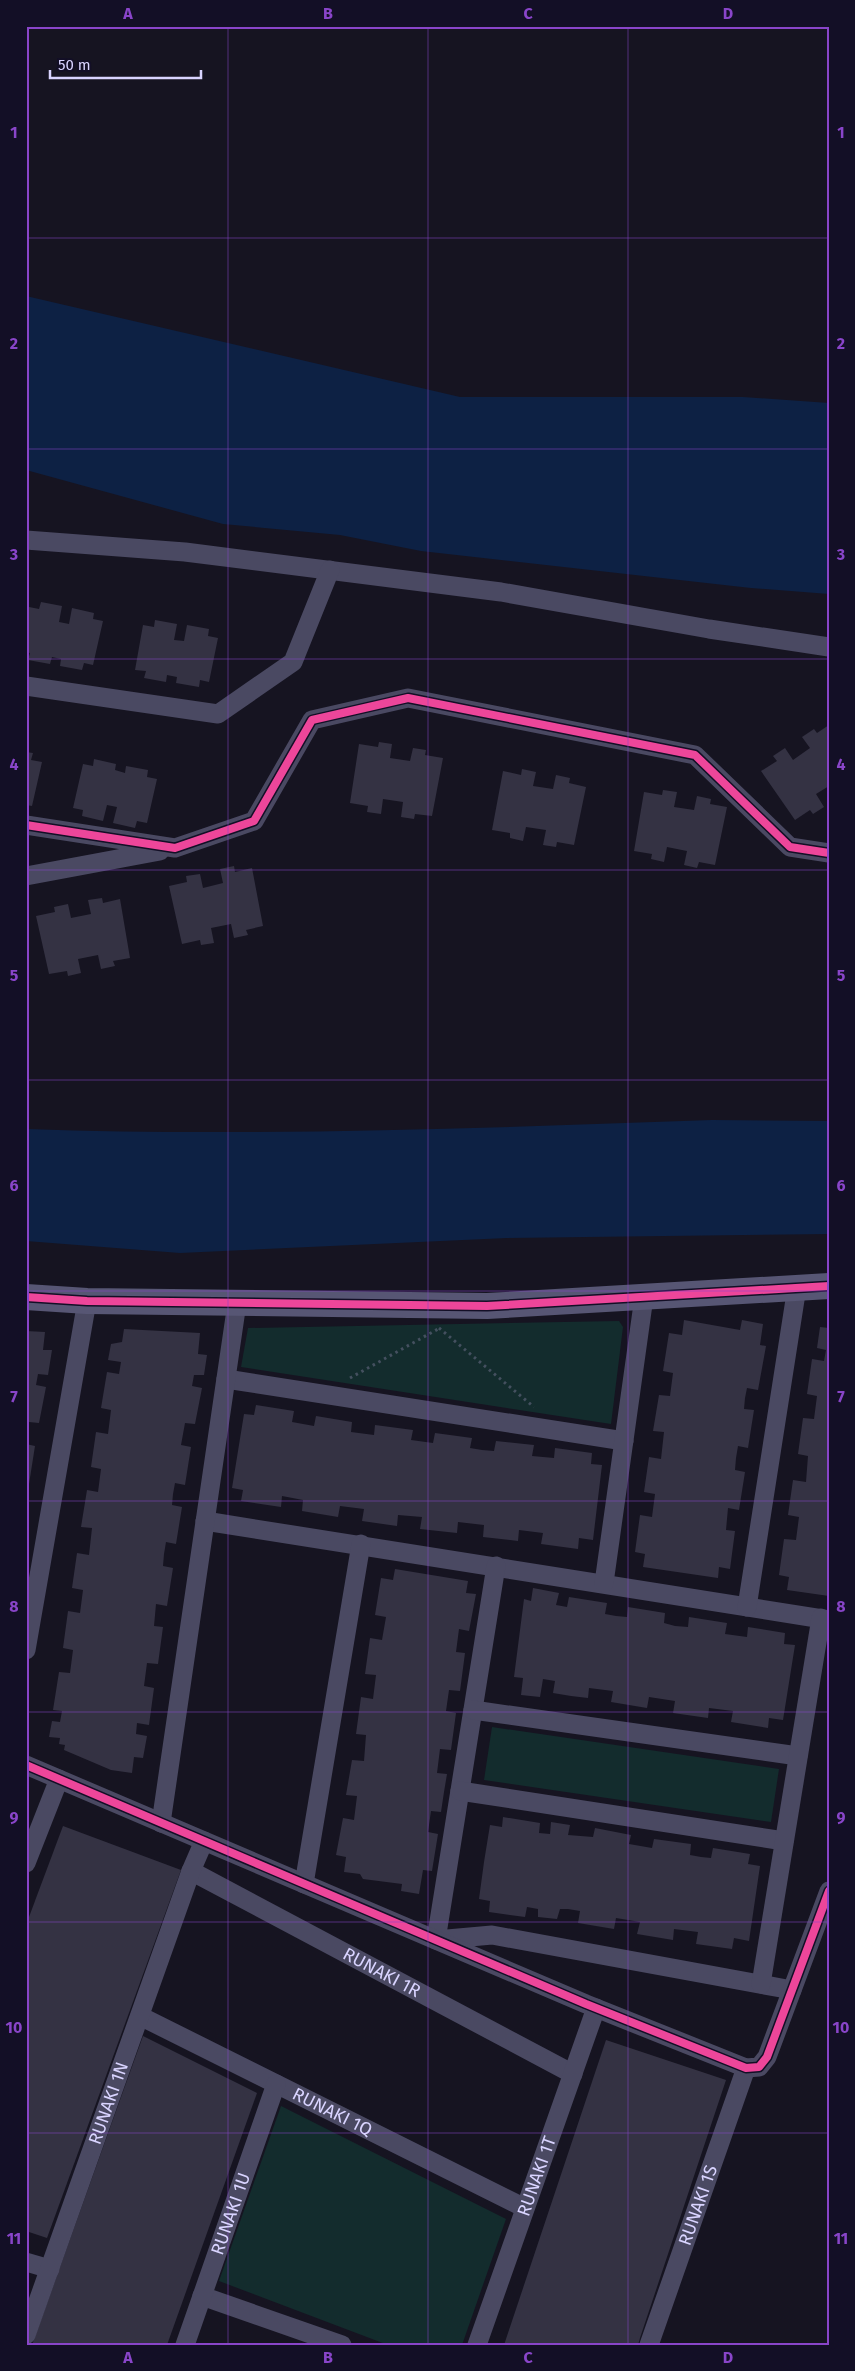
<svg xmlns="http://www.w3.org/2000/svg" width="855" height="2371" font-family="'Fira Sans',sans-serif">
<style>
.green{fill:#132c2d}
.water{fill:#0d2144}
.building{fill:#343243}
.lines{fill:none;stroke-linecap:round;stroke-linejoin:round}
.path{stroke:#44505f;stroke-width:3;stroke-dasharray:2.5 4;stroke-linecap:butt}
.street{stroke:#4a4962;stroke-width:19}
.secondary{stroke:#575674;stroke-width:26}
.cycleway-casing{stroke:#130f26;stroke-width:11}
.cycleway{stroke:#ed469a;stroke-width:8}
.grid{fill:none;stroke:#8945c9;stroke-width:1;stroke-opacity:0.55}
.labels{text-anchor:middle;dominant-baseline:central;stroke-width:4;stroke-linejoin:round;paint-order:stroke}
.street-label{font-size:18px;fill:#d9d4ff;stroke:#130f26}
.neatline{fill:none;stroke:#8945c9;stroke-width:2}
.grid-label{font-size:16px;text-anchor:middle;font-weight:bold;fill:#8945c9}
</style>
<rect width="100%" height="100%" fill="#161421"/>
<g class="green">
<polygon points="619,1321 623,1327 611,1424 241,1367 248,1328"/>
<polygon points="492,1727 779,1769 771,1822 484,1780"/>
<polygon points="281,2106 506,2219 462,2345 388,2345 219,2281"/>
</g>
<g class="water">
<polygon points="26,296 460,397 743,397 829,403 829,594 751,588 421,551 340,535 223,524 26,470"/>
<path d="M 712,1120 L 829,1121 L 829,1234 L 507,1238 L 180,1253 L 26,1241 L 26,1129 C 254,1137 485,1128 712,1120 Z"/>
</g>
<g class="building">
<polygon points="41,602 62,606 59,622 69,624 72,608 94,613 93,619 103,621 93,665 84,663 82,670 60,666 61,659 52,657 50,664 28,660 30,653 26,652 26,618 29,607 39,609"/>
<polygon points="155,620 177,624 174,640 184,641 187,625 209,629 208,636 218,638 209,682 200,680 199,687 176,683 177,677 167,675 166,682 144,678 146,671 135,670 143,625 154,627"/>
<polygon points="829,725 829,786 816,794 824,807 813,814 810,810 795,820 761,771 777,761 773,756 785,748 793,760 810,748 802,737 814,729 817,733"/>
<polygon points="379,742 392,744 390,758 410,761 413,748 426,750 425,755 443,758 432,816 415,814 414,819 401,817 403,802 383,799 381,814 367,812 368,806 350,803 359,744 378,747"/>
<polygon points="26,752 33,753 31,760 42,762 32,806 26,805"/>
<polygon points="94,759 116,764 115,770 125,773 126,766 148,770 147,777 157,779 147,823 137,821 135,828 113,823 117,807 107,805 103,821 82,816 83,810 73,808 83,764 93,766"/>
<polygon points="522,769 536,772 533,786 553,789 556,775 570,778 569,783 586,787 574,845 557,842 556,847 543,845 546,830 526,827 523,841 510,838 510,833 492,830 503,771 521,775"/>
<polygon points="663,790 677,792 674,807 694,810 697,796 711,799 710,804 727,807 715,865 699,862 697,868 684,865 687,851 667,847 664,862 651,859 652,854 634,851 644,792 662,795"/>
<polygon points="234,866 235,872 252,868 263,926 246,930 248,935 234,938 231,924 211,928 214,943 201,945 200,940 182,944 169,886 187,882 186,876 200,874 203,888 223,883 220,869"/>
<polygon points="102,898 103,903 120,899 130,958 113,961 115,966 101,969 98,955 78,959 81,973 68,976 67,971 49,974 36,916 55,912 54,907 68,904 71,918 91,914 88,900"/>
<polygon points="684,1320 740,1330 742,1320 763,1324 760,1345 766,1346 758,1390 747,1388 745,1398 744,1409 754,1410 748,1448 738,1446 736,1458 735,1470 745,1472 739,1510 728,1508 726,1530 735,1531 730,1569 719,1567 718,1578 643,1567 645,1554 635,1552 640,1515 652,1517 655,1494 644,1492 649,1457 661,1459 664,1432 653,1431 659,1395 670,1396 673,1373 663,1371 669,1333 682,1335"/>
<polygon points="820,1327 829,1328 829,1596 787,1590 789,1577 779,1575 784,1539 796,1540 799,1517 788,1515 793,1480 806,1482 808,1456 798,1454 803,1418 814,1419 817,1396 807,1394 812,1359 824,1361 826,1350 817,1348"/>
<polygon points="124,1329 200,1333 198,1354 207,1355 204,1375 194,1375 192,1386 202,1388 195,1424 185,1423 181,1445 191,1447 185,1485 175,1483 173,1494 172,1505 182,1507 176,1544 166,1542 164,1554 163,1566 173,1568 167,1606 156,1604 154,1626 163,1627 158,1664 147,1663 144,1686 154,1688 149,1725 137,1723 136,1734 147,1736 143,1758 134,1757 132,1773 111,1770 64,1750 65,1745 59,1744 60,1738 49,1737 52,1721 60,1722 62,1711 53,1710 59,1672 70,1673 73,1650 63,1648 68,1611 80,1613 83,1590 72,1588 77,1553 89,1555 92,1528 81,1527 87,1490 98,1492 101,1469 91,1467 96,1432 108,1434 111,1410 101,1408 107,1372 119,1374 121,1362 108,1360 111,1344 122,1342"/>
<polygon points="26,1331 45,1332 43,1350 52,1350 48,1375 38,1374 36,1385 46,1387 39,1423 29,1422 27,1433"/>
<polygon points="256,1405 294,1411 292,1422 314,1426 316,1416 352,1422 351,1432 374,1435 375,1425 413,1430 411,1440 433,1443 435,1433 472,1438 470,1448 482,1450 494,1451 496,1441 534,1445 532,1456 554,1458 555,1448 592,1453 591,1464 602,1465 593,1540 579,1538 578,1549 541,1544 543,1533 519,1530 518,1541 483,1537 484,1525 458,1522 457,1533 420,1529 422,1517 398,1515 397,1526 362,1521 364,1509 340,1506 338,1517 302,1511 303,1500 282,1496 281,1507 241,1501 243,1490 232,1488 244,1414 254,1415"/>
<polygon points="26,1444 35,1446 29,1484 26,1483"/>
<polygon points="395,1569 468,1581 466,1593 476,1594 469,1631 459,1629 456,1652 465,1653 460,1691 449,1690 446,1711 456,1713 451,1750 440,1749 437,1773 447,1774 444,1792 441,1812 431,1811 428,1832 438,1834 432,1871 423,1870 419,1894 401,1891 402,1884 363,1879 360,1874 344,1872 346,1857 336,1855 343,1818 354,1820 357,1796 346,1795 352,1760 364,1761 366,1735 356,1734 361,1697 373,1699 376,1675 365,1674 370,1638 382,1640 386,1617 375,1615 381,1578 393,1580"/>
<polygon points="533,1588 559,1593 556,1605 567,1607 569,1597 607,1603 605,1614 616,1616 627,1617 628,1607 665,1613 664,1623 675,1626 688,1627 689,1617 727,1623 725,1634 747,1637 748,1627 785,1633 784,1644 795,1645 783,1720 769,1718 768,1728 731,1722 733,1711 709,1708 708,1718 673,1713 675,1701 649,1697 647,1708 611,1702 613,1691 589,1688 588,1698 571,1696 553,1693 555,1681 543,1679 540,1697 521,1695 523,1678 514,1677 524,1599 531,1601"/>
<polygon points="503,1817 540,1823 539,1833 550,1834 551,1822 570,1825 568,1835 593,1837 595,1828 631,1835 629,1844 652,1848 654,1839 691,1844 690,1855 701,1857 711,1858 713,1848 750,1854 748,1864 760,1866 749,1941 734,1938 732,1949 696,1944 698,1932 674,1929 673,1940 637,1934 640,1922 616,1918 614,1929 578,1923 580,1911 568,1909 560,1909 557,1919 538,1917 538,1909 527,1907 525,1917 489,1912 490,1901 479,1899 484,1862 490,1825 502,1827"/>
<polygon points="63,1826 181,1870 47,2238 26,2231 26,1925"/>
<polygon points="143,2036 257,2093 167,2345 32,2345"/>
<polygon points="606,2040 726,2080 640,2338 638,2345 504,2345"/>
</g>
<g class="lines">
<g class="path">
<polyline points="439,1328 534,1407"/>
<polyline points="350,1378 438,1329"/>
</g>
<g class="street">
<polyline points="26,540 185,552 501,592 709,629 829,647"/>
<polyline points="26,686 218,714 293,662 330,570"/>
<polyline points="26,825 175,848 254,821 312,720 408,698 695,755 790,847 829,853"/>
<polyline points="26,876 160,851"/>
<polyline points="226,1379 624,1441"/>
<polyline points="205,1521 829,1620"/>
<polyline points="496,1566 436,1940 492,1935 792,1990"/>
<polyline points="604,1583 644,1297"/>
<polyline points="747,1607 797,1287"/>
<polyline points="26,1650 87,1301"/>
<polyline points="473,1710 798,1756"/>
<polyline points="26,1765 586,2004 746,2068 759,2067 767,2057 829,1891"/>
<polyline points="460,1791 784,1841"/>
<polyline points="161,1823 237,1303"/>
<polyline points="26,1863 59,1779"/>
<path id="s1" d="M 191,1871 L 573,2074"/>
<polyline points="304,1884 361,1544"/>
<polyline points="761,1984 821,1618"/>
<path id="s2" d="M 140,2016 L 525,2208"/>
<polyline points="26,2262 50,2269"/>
<polyline points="202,2296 342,2345"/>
<path id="s3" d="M 26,2335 L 191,1871 L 204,1841"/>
<path id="s4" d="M 185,2345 L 276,2084"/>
<path id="s5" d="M 477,2345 L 596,2008"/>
<path id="s6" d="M 649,2345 L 746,2068"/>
</g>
<polyline class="secondary" points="26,1297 87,1301 487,1306 829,1286"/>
<defs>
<g id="cycleway">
<polyline points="26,825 175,848 254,821 312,720 408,698 695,755 790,847 829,853"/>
<polyline points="26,1297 87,1301 487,1306 829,1286"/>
<polyline points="26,1765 586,2004 746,2068 759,2067 767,2057 829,1891"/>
</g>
</defs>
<use href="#cycleway" class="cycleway-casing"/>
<use href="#cycleway" class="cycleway"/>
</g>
<path class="grid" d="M 228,26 L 228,2345M 428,26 L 428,2345M 628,26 L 628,2345M 26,238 L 829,238M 26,449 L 829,449M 26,659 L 829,659M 26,870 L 829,870M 26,1080 L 829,1080M 26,1291 L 829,1291M 26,1501 L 829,1501M 26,1712 L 829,1712M 26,1922 L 829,1922M 26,2133 L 829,2133"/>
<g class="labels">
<g class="street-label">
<text stroke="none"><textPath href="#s1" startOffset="216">RUNAKI 1R</textPath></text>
<text stroke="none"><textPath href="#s3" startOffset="246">RUNAKI 1N</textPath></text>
<text stroke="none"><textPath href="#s2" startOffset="215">RUNAKI 1Q</textPath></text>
<text stroke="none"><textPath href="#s5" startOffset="179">RUNAKI 1T</textPath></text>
<text stroke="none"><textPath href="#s6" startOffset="148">RUNAKI 1S</textPath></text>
<text stroke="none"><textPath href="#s4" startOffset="139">RUNAKI 1U</textPath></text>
</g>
</g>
<rect width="855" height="2371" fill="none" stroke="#130f26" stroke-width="55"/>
<path d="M50 70v8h151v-8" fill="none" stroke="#d9d4ff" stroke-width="2.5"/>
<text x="58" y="70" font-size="15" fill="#d9d4ff" stroke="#130f26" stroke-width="4" paint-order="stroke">50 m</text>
<rect x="28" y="28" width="800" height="2316" class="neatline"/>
<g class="grid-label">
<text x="128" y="19">A</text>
<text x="328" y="19">B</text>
<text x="528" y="19">C</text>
<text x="728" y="19">D</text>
<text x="14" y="138">1</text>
<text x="841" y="138">1</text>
<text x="14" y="349">2</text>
<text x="841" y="349">2</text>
<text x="14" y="560">3</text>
<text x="841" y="560">3</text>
<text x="14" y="770">4</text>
<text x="841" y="770">4</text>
<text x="14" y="981">5</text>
<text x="841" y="981">5</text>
<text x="14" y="1191">6</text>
<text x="841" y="1191">6</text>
<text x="14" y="1402">7</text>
<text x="841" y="1402">7</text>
<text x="14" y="1612">8</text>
<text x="841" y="1612">8</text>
<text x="14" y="1823">9</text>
<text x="841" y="1823">9</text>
<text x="14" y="2033">10</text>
<text x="841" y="2033">10</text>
<text x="14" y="2244">11</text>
<text x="841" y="2244">11</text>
<text x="128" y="2363">A</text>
<text x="328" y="2363">B</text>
<text x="528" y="2363">C</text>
<text x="728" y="2363">D</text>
</g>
</svg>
